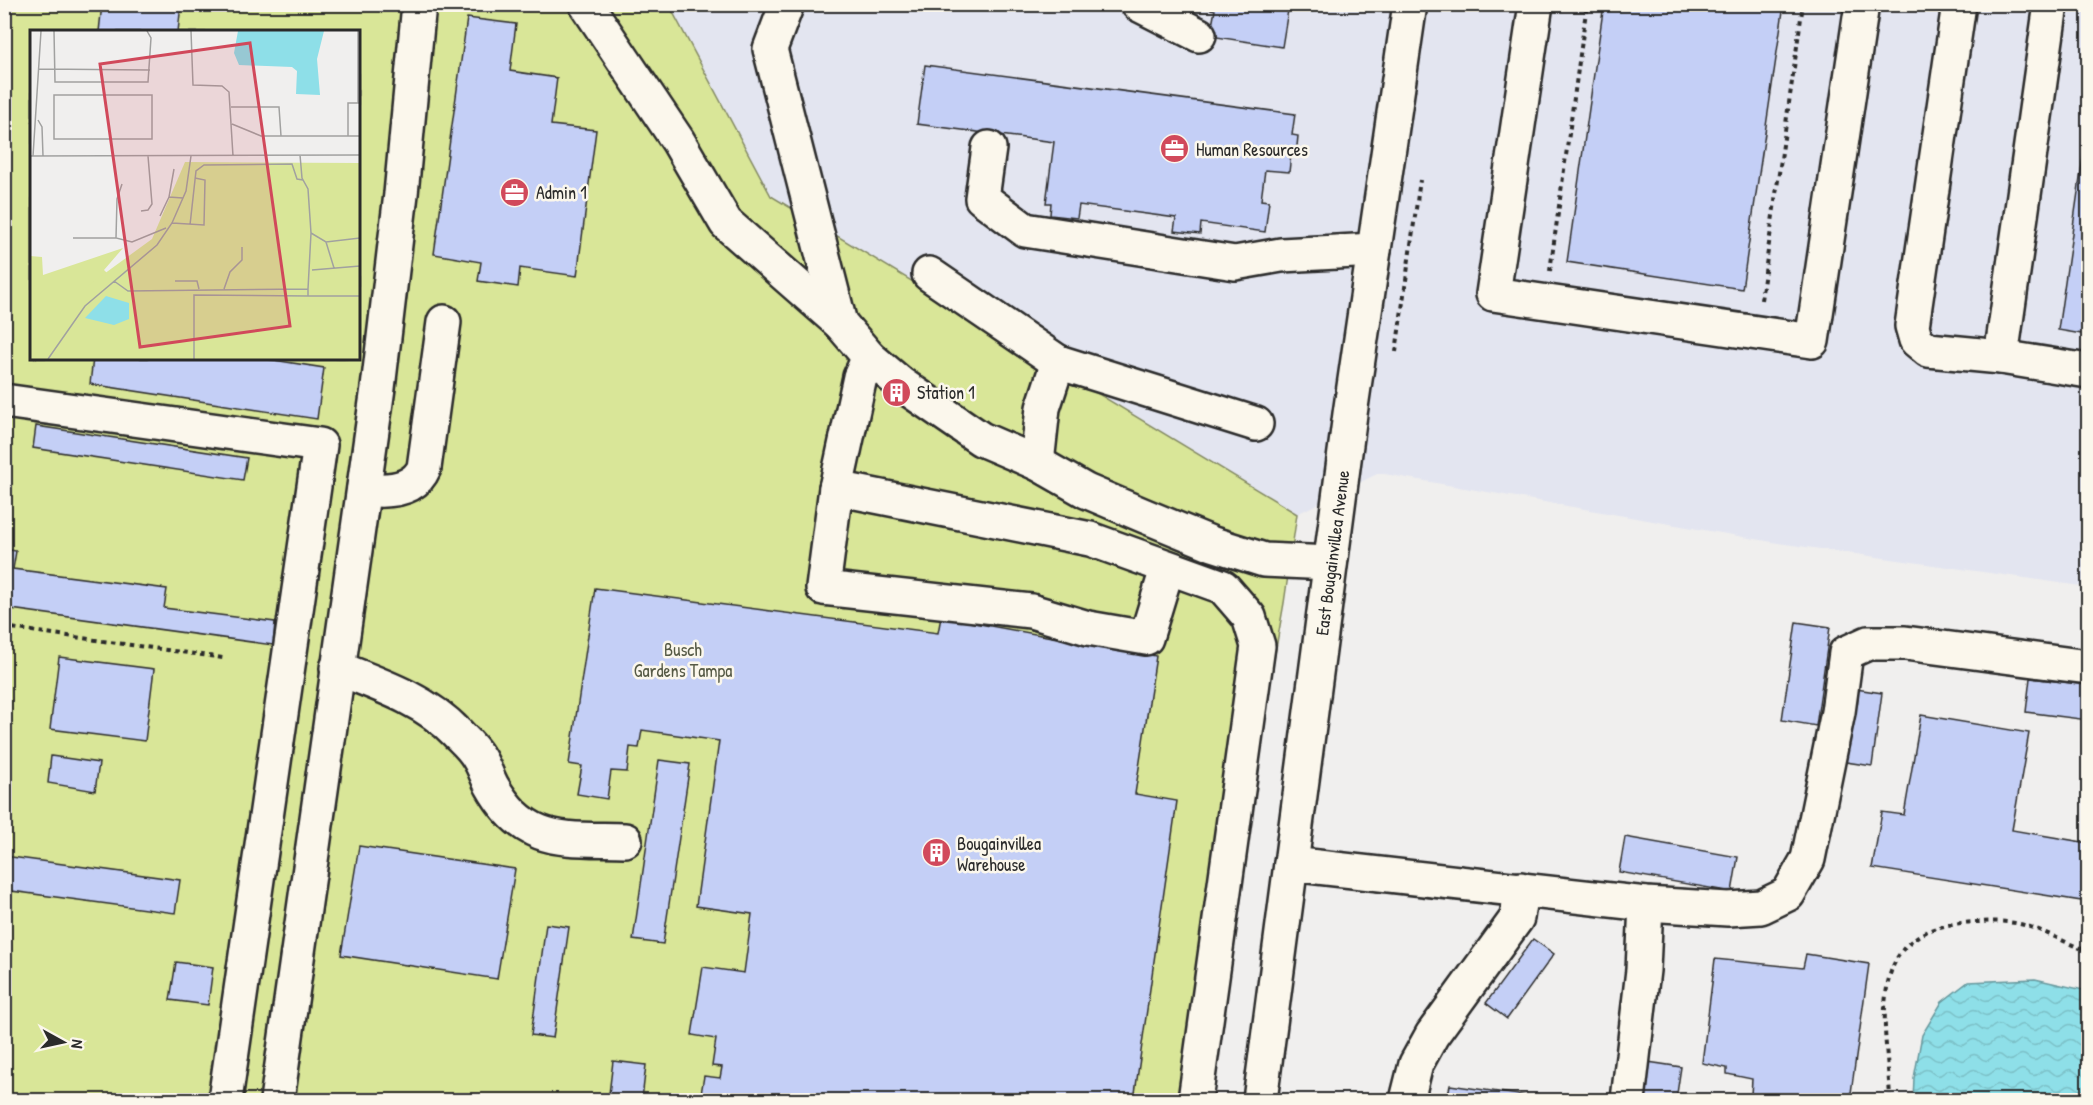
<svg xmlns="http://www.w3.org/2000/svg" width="2093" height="1105" font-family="'Patrick Hand',sans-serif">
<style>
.built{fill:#e3e5f0}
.green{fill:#d9e698;stroke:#828862;stroke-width:1.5;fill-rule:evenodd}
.water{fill:url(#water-waves);stroke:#66979c;stroke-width:1.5}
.building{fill:#c4cff6;stroke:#2b2b2b;stroke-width:1.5}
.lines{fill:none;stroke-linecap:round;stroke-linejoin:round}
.minor-casing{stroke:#2b2b2b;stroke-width:38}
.path{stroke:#2b2b2b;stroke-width:4;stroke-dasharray:4.5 4.5;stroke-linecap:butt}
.minor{stroke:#fbf7ec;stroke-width:33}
.labels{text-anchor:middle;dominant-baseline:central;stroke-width:5;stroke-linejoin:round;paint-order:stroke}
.poi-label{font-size:18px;fill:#2b2b2b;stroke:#fbf7ec;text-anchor:start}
.street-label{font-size:18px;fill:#2b2b2b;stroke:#fbf7ec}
.park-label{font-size:18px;fill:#565a46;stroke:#fbf7ec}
.inset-road{fill:none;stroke:#a1a1a0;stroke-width:1.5}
.view{fill:#d1495b;fill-opacity:0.15;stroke:#d1495b;stroke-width:3}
.inset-edge{fill:none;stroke:#2b2b2b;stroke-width:3}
</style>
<defs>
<pattern id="water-waves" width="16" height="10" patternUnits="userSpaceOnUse" patternTransform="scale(1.5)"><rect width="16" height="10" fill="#8edfe8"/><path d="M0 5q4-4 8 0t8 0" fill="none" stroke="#7bc0c7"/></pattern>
</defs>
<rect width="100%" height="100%" fill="#f0efee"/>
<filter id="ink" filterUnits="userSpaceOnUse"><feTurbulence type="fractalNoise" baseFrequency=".0167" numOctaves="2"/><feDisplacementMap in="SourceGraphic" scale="12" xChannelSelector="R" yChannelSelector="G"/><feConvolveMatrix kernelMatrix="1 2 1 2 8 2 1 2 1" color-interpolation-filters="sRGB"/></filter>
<g filter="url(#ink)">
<polygon class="built" points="669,5 2088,5 2088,587 1778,543 1379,473 1297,514 771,196"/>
<path class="green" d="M 5,5 L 669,5 L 771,196 L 1297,514 L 1284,603 L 1236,875 L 1205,1100 L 5,1100 ZM 32,32 L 358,32 L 358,358 L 32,358 Z"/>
<polygon class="water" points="2035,979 2088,991 2088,1100 1913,1100 1914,1078 1922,1035 1942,1002 1968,982"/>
<g class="building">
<polygon points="102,4 181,4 178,32 99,32"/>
<polygon points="1191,4 1289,4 1282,47 1210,36 1215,10"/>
<polygon points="1604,4 1784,4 1742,289 1567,262"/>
<polygon points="467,18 516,24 510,71 557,78 551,125 596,130 577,276 520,268 518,287 478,281 481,262 434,254"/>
<polygon points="925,65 1295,114 1292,135 1298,136 1296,156 1291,155 1289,172 1265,170 1261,200 1269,201 1265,232 1201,223 1200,234 1174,231 1176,218 1079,205 1077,218 1050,215 1051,203 1046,203 1054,142 917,124"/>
<polygon points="2088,123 2088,335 2058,330"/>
<polygon points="93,358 261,358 324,368 317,419 90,384"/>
<polygon points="36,426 247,458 243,480 33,448"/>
<polygon points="4,549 16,551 13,569 167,589 164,608 275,622 273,645 4,608"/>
<polygon points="595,588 938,633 941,617 1156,656 1135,794 1177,801 1134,1100 700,1100 704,1076 720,1078 722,1067 712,1066 716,1039 692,1035 703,967 744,973 752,914 696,906 719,741 642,730 639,748 630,747 627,772 611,771 607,799 577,794 582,766 569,764"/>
<polygon points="1796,622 1830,627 1816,726 1782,720"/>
<polygon points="59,657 154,669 145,741 50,729"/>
<polygon points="2030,678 2088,685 2088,720 2026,712"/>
<polygon points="1856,689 1882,693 1872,766 1846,762"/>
<polygon points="1921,715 2029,733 2012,830 2088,843 2088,902 1872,868 1882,812 1904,815"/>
<polygon points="51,756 99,763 95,791 48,783"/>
<polygon points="659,760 690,764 663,944 633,940"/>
<polygon points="1625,837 1738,857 1732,892 1619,872"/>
<polygon points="359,846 515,869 497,979 341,955"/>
<polygon points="4,856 180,880 175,913 4,890"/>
<polygon points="546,924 569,927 553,1038 531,1035"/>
<polygon points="1533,939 1554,954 1507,1019 1486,1003"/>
<polygon points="1806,954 1869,964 1850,1100 1777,1100 1751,1095 1752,1079 1727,1074 1727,1068 1702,1063 1715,959 1803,968"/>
<polygon points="176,962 213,967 208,1005 170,1000"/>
<polygon points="613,1061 646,1065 642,1099 609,1094"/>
<polygon points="1648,1062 1681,1067 1676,1100 1643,1100"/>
<polygon points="1450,1085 1554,1100 1447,1100"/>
</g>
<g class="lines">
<defs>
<g id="minor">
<polyline points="586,4 678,141 726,223 840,323 869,357 901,384 981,439 1037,463 1086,491 1145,516 1213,544 1264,560 1330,563"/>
<polyline points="787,4 770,49 840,323"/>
<polyline points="1138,4 1199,35"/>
<polyline points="1536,4 1493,294 1812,341 1862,4"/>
<polyline points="1959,4 1912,326 1916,340 1928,350 2001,357 2088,371"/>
<polyline points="989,148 982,198 1025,230 1235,263 1281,255 1374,250"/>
<polyline points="929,274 1058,362"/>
<polyline points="869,357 860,377 836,488 823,588 1031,611 1088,628 1146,638 1167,569"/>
<polyline points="2001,357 2051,4"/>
<polyline points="4,401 320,445 225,1100"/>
<polyline points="1037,463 1043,408 1058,362 1256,424"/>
<polyline points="836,488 1090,539 1223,587 1249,617 1258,646 1195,1100"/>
<path d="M 364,489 C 387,492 414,491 424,468 L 444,322"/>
<path d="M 337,668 C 378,684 426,700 457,733 C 464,740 473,748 478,757 C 484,766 487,777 492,786 C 526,846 563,838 625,840"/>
<polyline points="1291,864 1646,904 1728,909 1761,907 1788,894 1808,859 1838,712 1846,653 1868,643 1905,643 2088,667"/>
<polyline points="277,1100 378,388 401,194 419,4"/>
<path id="s1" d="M 1260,1100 L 1350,414 L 1410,4"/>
<polyline points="1407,1100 1416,1064 1432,1035 1517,918 1521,889"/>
<polyline points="1628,1100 1643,970 1646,904"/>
</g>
</defs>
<use href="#minor" class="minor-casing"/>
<g class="path">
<polyline points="1550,271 1587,4"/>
<polyline points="1761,300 1803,4"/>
<polyline points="1396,352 1420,180"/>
<polyline points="4,627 223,658"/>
<path d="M 1890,1100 C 1889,1066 1882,1029 1886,995 C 1892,939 1928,923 1979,922 C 1992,921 2007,921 2020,924 C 2044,930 2065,943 2088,951"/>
</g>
<use href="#minor" class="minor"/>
</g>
</g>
<defs>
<symbol id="office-disc" viewBox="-11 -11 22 22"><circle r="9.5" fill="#d1495b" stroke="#fbf7ec"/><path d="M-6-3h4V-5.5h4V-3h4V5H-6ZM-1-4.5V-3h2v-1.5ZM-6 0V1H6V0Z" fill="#fff"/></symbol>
<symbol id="building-disc" viewBox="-11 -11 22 22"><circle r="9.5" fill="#d1495b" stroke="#fbf7ec"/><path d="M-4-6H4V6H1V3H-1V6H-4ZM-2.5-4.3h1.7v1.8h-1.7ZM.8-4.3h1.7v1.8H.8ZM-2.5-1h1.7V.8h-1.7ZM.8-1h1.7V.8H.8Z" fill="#fff"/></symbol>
</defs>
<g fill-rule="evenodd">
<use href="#office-disc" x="1158" y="132" width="33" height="33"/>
<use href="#office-disc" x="498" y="176" width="33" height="33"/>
<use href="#building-disc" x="880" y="376" width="33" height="33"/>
<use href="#building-disc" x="920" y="836" width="33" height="33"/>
</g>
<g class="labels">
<g class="poi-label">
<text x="1196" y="149">Human Resources</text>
<text x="536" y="192">Admin 1</text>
<text x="917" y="392">Station 1</text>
<text x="957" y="843">Bougainvillea<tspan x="957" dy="21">Warehouse</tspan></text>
</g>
<g class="street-label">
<text stroke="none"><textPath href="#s1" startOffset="552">East Bougainvillea Avenue</textPath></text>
</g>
<g class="park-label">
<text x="683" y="649">Busch<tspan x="683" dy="21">Gardens Tampa</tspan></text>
</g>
</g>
<g transform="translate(30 30)">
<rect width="330" height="330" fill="#f0efee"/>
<path d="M 93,218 L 74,240 L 82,248 L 61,267 L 0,269 L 0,226 L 12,227 L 13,245 Z" fill="#d9e698"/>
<path d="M 155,132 L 330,133 L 330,329 L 0,329 L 0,260 L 52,260 L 122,209 Z" fill="#d9e698"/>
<path d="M 208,1 L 294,1 L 287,29 L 290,65 L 266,64 L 267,41 L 262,37 L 209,35 L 204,23 ZM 76,266 L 99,273 L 99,289 L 84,295 L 55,288 Z" fill="#8edfe8"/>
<path class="inset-road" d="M 24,1 L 25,52 L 118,52 L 121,8 L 117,1M 161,1 L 163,55 L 192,56 L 199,62 L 203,126M 328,1 L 328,73M 9,39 L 120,40M 24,65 L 122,65 L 122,109 L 24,109 ZM 201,77 L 249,77 L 251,106M 8,90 L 12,97 L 13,126M 202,94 L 231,106 L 330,106M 318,106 L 318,73 L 330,73M 0,126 L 330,125M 3,126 L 11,1M 144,139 L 139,167 L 153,168M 92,154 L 87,169 L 86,208 L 102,212 L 136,198M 111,181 L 118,180 L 122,174 L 118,126M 130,186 L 139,167M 142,193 L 174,195 L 175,150 L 165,148M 160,195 L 166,141 L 174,135 L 262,134 L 267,149 L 273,150M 281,203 L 296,212 L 330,208M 43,208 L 86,208M 296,212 L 304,238M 282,240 L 330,236M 84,251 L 98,261 L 278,259 L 281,203 L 278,159 L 272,148 L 270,125M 145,251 L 167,251 L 169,259M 194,259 L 200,242 L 212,230 L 212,217M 278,266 L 330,266M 18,329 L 55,276 L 127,215 L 142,193 L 156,161 L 161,126M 164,329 L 164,265 L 278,266 L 278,259"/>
<path class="view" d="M 220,13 L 260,296 L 110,317 L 70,34 Z"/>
<rect width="330" height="330" class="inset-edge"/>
</g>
<rect width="2093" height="1105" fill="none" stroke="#fbf7ec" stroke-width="24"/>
<rect x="12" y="12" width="2069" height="1081" fill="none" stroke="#2b2b2b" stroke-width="2" filter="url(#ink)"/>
<g transform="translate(63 1042) rotate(98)" stroke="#fbf7ec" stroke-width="4.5" paint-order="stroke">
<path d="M0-4.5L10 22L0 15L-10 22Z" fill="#2b2b2b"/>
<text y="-9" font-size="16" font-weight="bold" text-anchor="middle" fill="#2b2b2b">N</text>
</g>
</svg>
